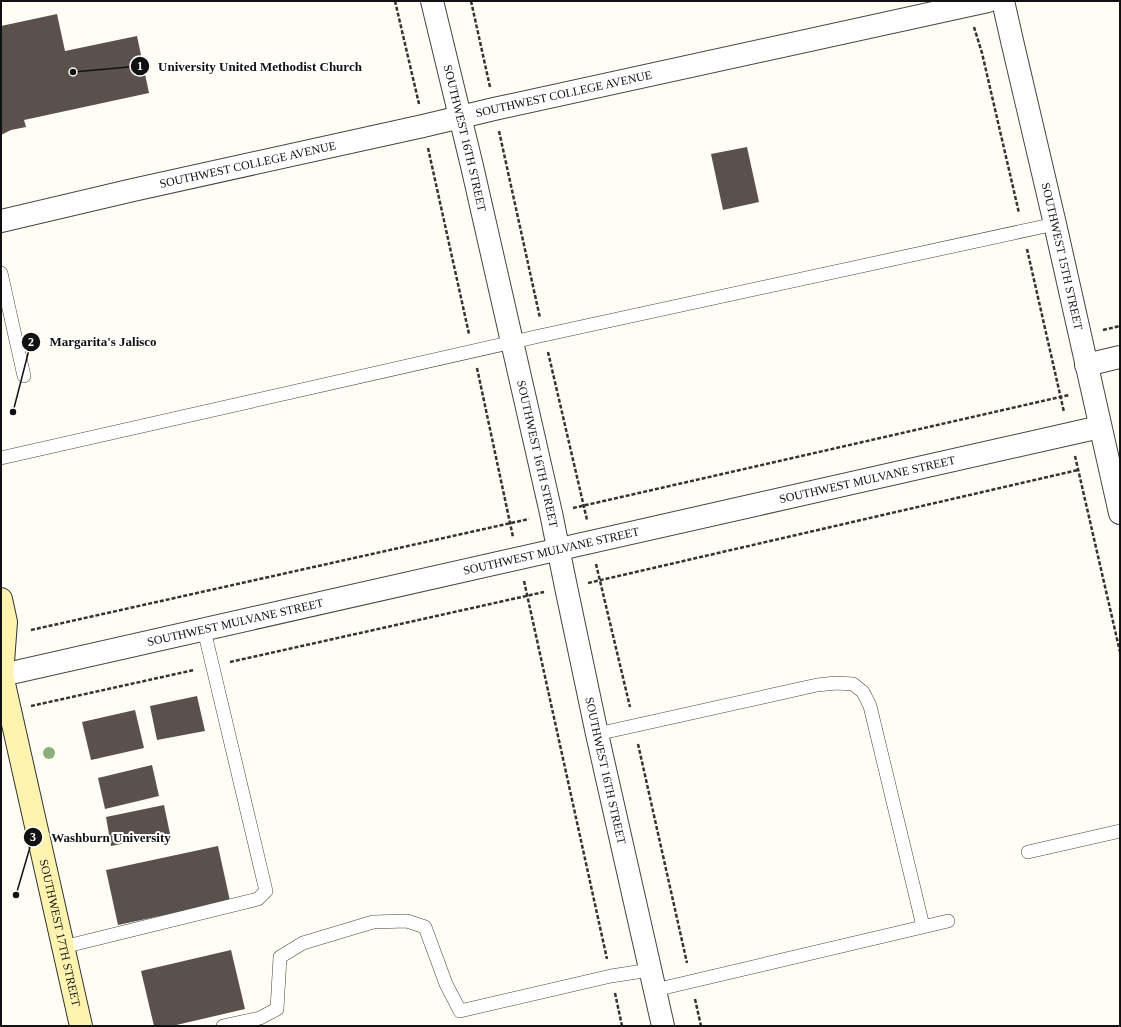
<svg xmlns="http://www.w3.org/2000/svg" width="1121" height="1027" font-family="'Times New Roman',serif">
<style>
.building{fill:#5a514c}
.lines{fill:none;stroke-linecap:round;stroke-linejoin:round}
.service-casing{stroke:#444;stroke-width:14}
.minor-casing{stroke:#444;stroke-width:24}
.secondary-casing{stroke:#333;stroke-width:24}
.path{stroke:#333;stroke-width:2.5;stroke-dasharray:4 2;stroke-linecap:butt}
.service{stroke:#fff;stroke-width:13}
.minor{stroke:#fff;stroke-width:22}
.secondary{stroke:#fff4af;stroke-width:22}
.tree{fill:#8daf7d}
.labels{text-anchor:middle;dominant-baseline:central;stroke-width:4;stroke-linejoin:round;paint-order:stroke}
.street-label{font-size:12px;fill:#111;stroke:#fff}
.leader{fill:none;stroke:#111;stroke-width:1.5}
.callout-dot{fill:#111;stroke:#fff;stroke-width:1.5}
.mark-label{font-size:12px;text-anchor:middle;font-weight:bold;fill:#fff}
.callout-label{font-size:13px;text-anchor:middle;font-weight:bold;fill:#111;stroke:#fff;stroke-width:4;stroke-linejoin:round;paint-order:stroke}
</style>
<rect width="100%" height="100%" fill="#fffdf4"/>
<g class="building">
<polygon points="57,14 65,51 137,36 149,93 24,120 26,127 11,130 1,135 1,26"/>
<polygon points="747,147 759,202 723,210 711,154"/>
<polygon points="197,696 205,731 157,740 150,706"/>
<polygon points="135,710 144,748 91,760 82,722"/>
<polygon points="152,765 159,796 105,809 98,778"/>
<polygon points="164,805 170,834 111,846 106,817"/>
<polygon points="218,846 230,901 118,925 106,870"/>
<polygon points="231,950 245,1009 172,1026 154,1026 141,971"/>
</g>
<g class="lines">
<defs>
<g id="service">
<polyline points="1,273 24,376"/>
<polyline points="1,458 544,335 1055,224"/>
<polyline points="597,734 817,685 836,683 853,684 863,692 870,706 923,926"/>
<polyline points="1028,852 1120,831"/>
<polyline points="63,947 258,899 266,891 204,630"/>
<polyline points="655,990 948,921"/>
<polyline points="223,1026 260,1018 277,1009 280,957 303,943 373,922 407,921 425,927 446,984 460,1011 611,976 650,970"/>
</g>
<g id="minor">
<path id="s1" d="M 432,1 L 472,166 L 551,513 L 566,587 L 597,734 L 663,1026"/>
<path id="s2" d="M 1003,1 L 1013,45 L 1055,224 L 1120,513"/>
<path id="s3" d="M 1,221 L 133,190 L 423,126 L 494,109 L 988,1"/>
<polyline points="1086,365 1120,357"/>
<path id="s4" d="M 2,675 L 1100,427"/>
</g>
<g id="secondary">
<path id="s5" d="M 1,599 L 6,622 L 2,675 L 81,1026"/>
</g>
</defs>
<use href="#service" class="service-casing"/>
<use href="#minor" class="minor-casing"/>
<use href="#secondary" class="secondary-casing"/>
<g class="path">
<polyline points="395,1 419,104"/>
<polyline points="471,1 490,87"/>
<polyline points="974,27 982,53 1019,213"/>
<polyline points="499,131 540,318"/>
<polyline points="428,148 469,334"/>
<polyline points="1027,249 1064,412"/>
<polyline points="1103,330 1120,326"/>
<polyline points="548,352 587,520"/>
<polyline points="477,368 513,537"/>
<polyline points="1075,456 1120,652"/>
<polyline points="573,508 1069,395"/>
<polyline points="596,564 630,707"/>
<polyline points="524,581 607,959"/>
<polyline points="588,583 1078,470"/>
<polyline points="31,630 529,519"/>
<polyline points="230,662 544,592"/>
<polyline points="31,706 194,670"/>
<polyline points="638,744 687,963"/>
<polyline points="615,993 622,1026"/>
<polyline points="695,999 701,1026"/>
</g>
<use href="#service" class="service"/>
<use href="#minor" class="minor"/>
<use href="#secondary" class="secondary"/>
</g>
<circle class="tree" cx="49" cy="753" r="6"/>
<g class="labels">
<g class="street-label">
<text stroke="none"><textPath href="#s3" startOffset="577">SOUTHWEST COLLEGE AVENUE</textPath></text>
<text stroke="none"><textPath href="#s1" startOffset="141">SOUTHWEST 16TH STREET</textPath></text>
<text stroke="none"><textPath href="#s3" startOffset="253">SOUTHWEST COLLEGE AVENUE</textPath></text>
<text stroke="none"><textPath href="#s2" startOffset="262">SOUTHWEST 15TH STREET</textPath></text>
<text stroke="none"><textPath href="#s1" startOffset="465">SOUTHWEST 16TH STREET</textPath></text>
<text stroke="none"><textPath href="#s4" startOffset="887">SOUTHWEST MULVANE STREET</textPath></text>
<text stroke="none"><textPath href="#s4" startOffset="563">SOUTHWEST MULVANE STREET</textPath></text>
<text stroke="none"><textPath href="#s4" startOffset="239">SOUTHWEST MULVANE STREET</textPath></text>
<text stroke="none"><textPath href="#s1" startOffset="789">SOUTHWEST 16TH STREET</textPath></text>
<text stroke="none"><textPath href="#s5" startOffset="341">SOUTHWEST 17TH STREET</textPath></text>
</g>
</g>
<path class="leader" d="M73 72L140 66M13 412L31 342M16 895L33 837"/>
<g class="callout-dot">
<circle cx="73" cy="72" r="4"/>
<circle cx="13" cy="412" r="4"/>
<circle cx="16" cy="895" r="4"/>
<circle cx="140" cy="66" r="10"/>
<circle cx="31" cy="342" r="10"/>
<circle cx="33" cy="837" r="10"/>
</g>
<g class="mark-label">
<text x="140" y="70">1</text>
<text x="31" y="346">2</text>
<text x="33" y="841">3</text>
</g>
<g class="callout-label">
<text x="260" y="71">University United Methodist Church</text>
<text x="103" y="346">Margarita's Jalisco</text>
<text x="111" y="842">Washburn University</text>
</g>
<rect width="1121" height="1027" fill="none" stroke="#111111" stroke-width="4"/>
</svg>
